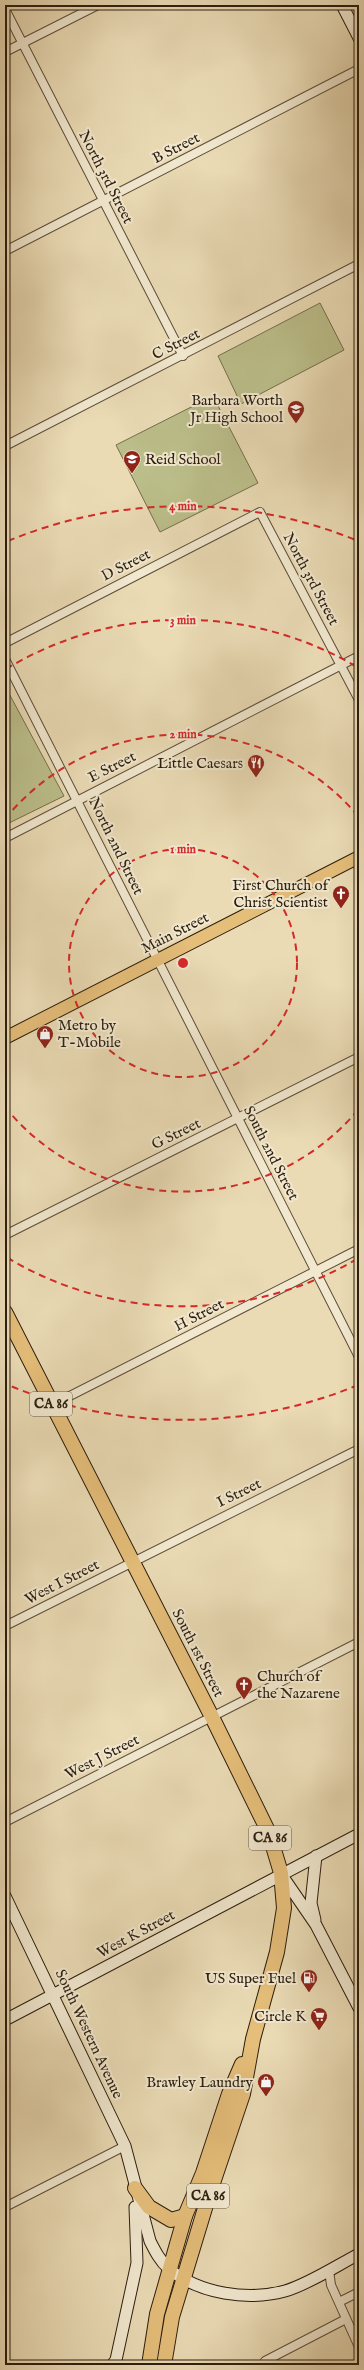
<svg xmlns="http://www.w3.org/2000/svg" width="364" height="2370" font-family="'IM FELL English',serif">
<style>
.green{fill:#bbbe8a;stroke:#746e4c}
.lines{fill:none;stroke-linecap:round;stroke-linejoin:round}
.street-casing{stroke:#5c4d38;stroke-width:10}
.secondary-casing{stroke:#2c1e0f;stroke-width:13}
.primary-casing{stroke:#2c1e0f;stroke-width:14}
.highway-casing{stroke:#2c1e0f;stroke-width:16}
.street{stroke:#f1e8cf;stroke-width:8}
.secondary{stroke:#f1e8cf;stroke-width:11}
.primary{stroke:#e5be7a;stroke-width:12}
.highway{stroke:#e5be7a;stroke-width:14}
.ring{fill:none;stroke:#d62828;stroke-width:2;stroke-dasharray:7 5}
.labels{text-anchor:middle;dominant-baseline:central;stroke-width:4;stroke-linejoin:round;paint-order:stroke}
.shield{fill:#f1e8cf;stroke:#675b49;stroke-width:1}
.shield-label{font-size:14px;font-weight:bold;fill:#2c1e0f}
.street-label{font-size:15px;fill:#2c1e0f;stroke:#f1e8cf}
.poi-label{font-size:15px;fill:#2c1e0f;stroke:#f1e8cf;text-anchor:end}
.centre{fill:#d62828;stroke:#f1e8cf;stroke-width:2}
.ring-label{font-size:12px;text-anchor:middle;font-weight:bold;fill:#d62828;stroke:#f1e8cf;stroke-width:4;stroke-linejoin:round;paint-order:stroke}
</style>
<rect width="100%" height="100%" fill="#eadbb5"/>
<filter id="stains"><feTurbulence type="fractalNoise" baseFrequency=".005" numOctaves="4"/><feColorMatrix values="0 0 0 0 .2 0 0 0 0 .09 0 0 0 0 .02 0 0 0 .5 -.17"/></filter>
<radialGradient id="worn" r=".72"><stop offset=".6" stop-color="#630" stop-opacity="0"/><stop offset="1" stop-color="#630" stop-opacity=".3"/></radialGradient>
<g class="green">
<polygon points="320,303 344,350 241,404 218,356"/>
<polygon points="213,396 258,483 160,532 116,445"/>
<polygon points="5,686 64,796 5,825"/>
</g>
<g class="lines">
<defs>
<g id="street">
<polyline points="5,9 183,356"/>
<polyline points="5,52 98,5"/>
<polyline points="5,251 359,69"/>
<polyline points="5,446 359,264"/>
<polyline points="5,643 260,512 359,700"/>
<polyline points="5,659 359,1357"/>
<polyline points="5,838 359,656"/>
<polyline points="5,1235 359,1057"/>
<polyline points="52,1405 359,1249"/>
<polyline points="5,1626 359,1449"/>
<polyline points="5,1822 359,1642"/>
<polyline points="5,2207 125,2146"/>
<polyline points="329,2270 331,2285 359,2347"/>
<polyline points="339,2302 359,2292"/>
<polyline points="268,2365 265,2361 346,2319"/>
</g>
<g id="secondary">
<polyline points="342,5 359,38"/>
<polyline points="281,1874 316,1925 359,2008"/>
<path d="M 5,1896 L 125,2146 L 150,2241 C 155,2251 160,2261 169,2269 C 200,2294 248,2301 285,2291 C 307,2285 338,2265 359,2254"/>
<polyline points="315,1920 311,1903 316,1856"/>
<polyline points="5,2020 359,1834"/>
<polyline points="112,2365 116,2360 137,2263 135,2207"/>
</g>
<polyline id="primary" points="5,1038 359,857"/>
<g id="highway">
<polyline points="5,1312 212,1717 269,1833 281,1873 284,1908 277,1952 253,2039 243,2094 209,2195 172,2317 164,2365"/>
<polyline points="135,2188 149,2207 171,2220 185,2216"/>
<polyline points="149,2365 157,2314 185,2216 203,2173 229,2094 242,2064"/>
</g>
</defs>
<use href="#street" class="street-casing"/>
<use href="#secondary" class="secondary-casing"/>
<use href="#primary" class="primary-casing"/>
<use href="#highway" class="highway-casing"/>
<use href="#street" class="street"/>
<use href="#secondary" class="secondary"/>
<use href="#primary" class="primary"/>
<use href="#highway" class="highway"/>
</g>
<g class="ring">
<circle cx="183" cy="963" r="114"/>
<path d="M358 1110A229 229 0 0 1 5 1107M5 819A229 229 0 0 1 358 816"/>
<path d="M357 1259A343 343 0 0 1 6 1257M6 669A343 343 0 0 1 357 667"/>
<path d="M358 1385A457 457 0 0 1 8 1385M8 541A457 457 0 0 1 358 541"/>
</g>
<defs>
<symbol id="school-pin" viewBox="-11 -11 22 30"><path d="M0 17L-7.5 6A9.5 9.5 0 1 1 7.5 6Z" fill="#8f2418" stroke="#f1e8cf"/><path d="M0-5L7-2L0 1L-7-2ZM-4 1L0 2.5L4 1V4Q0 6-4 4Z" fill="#fff"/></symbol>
<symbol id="restaurant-pin" viewBox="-11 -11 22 30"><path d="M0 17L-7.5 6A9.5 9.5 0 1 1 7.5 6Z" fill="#8f2418" stroke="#f1e8cf"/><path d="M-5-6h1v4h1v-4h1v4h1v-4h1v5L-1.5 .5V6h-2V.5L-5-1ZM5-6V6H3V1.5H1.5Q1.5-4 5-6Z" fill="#fff"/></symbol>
<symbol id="church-pin" viewBox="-11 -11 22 30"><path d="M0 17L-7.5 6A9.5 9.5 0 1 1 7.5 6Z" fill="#8f2418" stroke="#f1e8cf"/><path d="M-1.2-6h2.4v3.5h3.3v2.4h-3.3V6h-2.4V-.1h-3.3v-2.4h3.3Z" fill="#fff"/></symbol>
<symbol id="shop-pin" viewBox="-11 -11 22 30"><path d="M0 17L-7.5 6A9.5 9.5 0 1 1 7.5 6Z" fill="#8f2418" stroke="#f1e8cf"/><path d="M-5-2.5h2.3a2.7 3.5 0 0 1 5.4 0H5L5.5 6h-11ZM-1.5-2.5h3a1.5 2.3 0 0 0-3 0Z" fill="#fff"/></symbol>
<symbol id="fuel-pin" viewBox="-11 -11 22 30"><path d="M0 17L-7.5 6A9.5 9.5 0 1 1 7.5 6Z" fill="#8f2418" stroke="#f1e8cf"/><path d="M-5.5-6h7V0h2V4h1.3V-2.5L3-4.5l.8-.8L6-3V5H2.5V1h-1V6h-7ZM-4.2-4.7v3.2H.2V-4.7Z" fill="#fff"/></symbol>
<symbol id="supermarket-pin" viewBox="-11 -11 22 30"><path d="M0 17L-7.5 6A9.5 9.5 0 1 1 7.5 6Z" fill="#8f2418" stroke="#f1e8cf"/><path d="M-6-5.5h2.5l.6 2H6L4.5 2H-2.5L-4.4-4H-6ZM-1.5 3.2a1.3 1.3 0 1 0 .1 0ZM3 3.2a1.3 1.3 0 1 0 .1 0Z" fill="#fff"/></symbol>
</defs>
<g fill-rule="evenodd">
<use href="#school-pin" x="286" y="399" width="20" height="27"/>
<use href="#school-pin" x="122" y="449" width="20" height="27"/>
<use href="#restaurant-pin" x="246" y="753" width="20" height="27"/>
<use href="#church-pin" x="331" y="884" width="20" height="27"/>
<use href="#shop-pin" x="35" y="1024" width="20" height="27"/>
<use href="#church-pin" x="234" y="1675" width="20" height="27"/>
<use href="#fuel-pin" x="299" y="1968" width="20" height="27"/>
<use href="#supermarket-pin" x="309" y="2006" width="20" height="27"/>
<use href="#shop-pin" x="256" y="2072" width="20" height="27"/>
</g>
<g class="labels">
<g class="shield">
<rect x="30" y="1392" width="42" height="24" rx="3"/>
<rect x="249" y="1826" width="42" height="24" rx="3"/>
<rect x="187" y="2184" width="42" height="24" rx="3"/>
</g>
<g class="shield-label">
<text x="51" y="1404">CA 86</text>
<text x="270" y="1838">CA 86</text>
<text x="208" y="2196">CA 86</text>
</g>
<g class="street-label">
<text transform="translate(176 148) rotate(-27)">B Street</text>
<text transform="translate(106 177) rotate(63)">North 3rd Street</text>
<text transform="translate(176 344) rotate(-27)">C Street</text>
<text transform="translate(126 565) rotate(-27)">D Street</text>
<text transform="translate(311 579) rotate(62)">North 3rd Street</text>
<text transform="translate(112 767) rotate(-27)">E Street</text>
<text transform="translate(116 846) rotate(64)">North 2nd Street</text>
<text transform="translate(175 933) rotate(-27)">Main Street</text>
<text transform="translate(176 1134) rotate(-26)">G Street</text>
<text transform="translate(271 1153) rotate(63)">South 2nd Street</text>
<text transform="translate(199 1315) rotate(-27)">H Street</text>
<text transform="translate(239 1493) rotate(-26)">I Street</text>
<text transform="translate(62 1582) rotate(-27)">West I Street</text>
<text transform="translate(198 1653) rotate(63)">South 1st Street</text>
<text transform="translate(102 1757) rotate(-27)">West J Street</text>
<text transform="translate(136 1934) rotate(-28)">West K Street</text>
<text transform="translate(89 2034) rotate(65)">South Western Avenue</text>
</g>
<g class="poi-label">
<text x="283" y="400">Barbara Worth<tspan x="283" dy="17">Jr High School</tspan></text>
<text x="145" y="459" text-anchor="start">Reid School</text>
<text x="243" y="763">Little Caesars</text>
<text x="328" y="885">First Church of<tspan x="328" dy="17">Christ Scientist</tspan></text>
<text x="58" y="1025" text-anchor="start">Metro by<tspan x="58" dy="17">T-Mobile</tspan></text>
<text x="257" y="1676" text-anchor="start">Church of<tspan x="257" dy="17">the Nazarene</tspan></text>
<text x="296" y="1978">US Super Fuel</text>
<text x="306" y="2016">Circle K</text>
<text x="253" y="2082">Brawley Laundry</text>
</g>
</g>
<circle cx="183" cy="963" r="6" class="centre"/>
<g class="ring-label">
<text x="183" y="510">4 min</text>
<text x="183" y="624">3 min</text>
<text x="183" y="738">2 min</text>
<text x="183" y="853">1 min</text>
</g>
<rect width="364" height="2370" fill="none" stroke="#eadbb5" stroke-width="20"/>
<rect x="6" y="6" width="352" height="2358" fill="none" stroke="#2c1e0f" stroke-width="2"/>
<rect x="10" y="10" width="344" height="2350" fill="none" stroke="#2c1e0f"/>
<rect width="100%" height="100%" filter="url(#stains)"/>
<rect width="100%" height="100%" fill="url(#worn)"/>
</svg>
